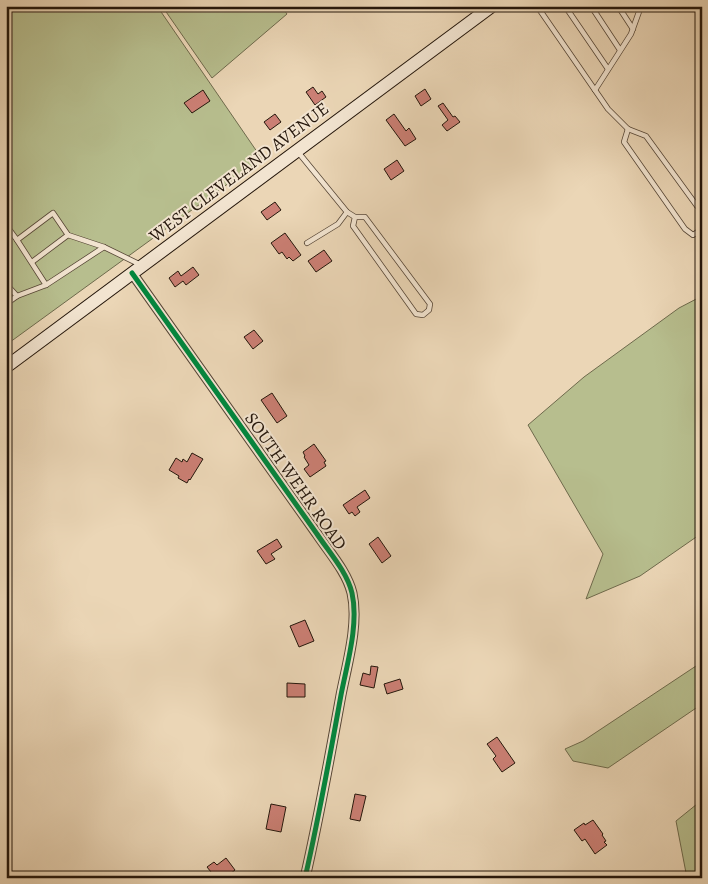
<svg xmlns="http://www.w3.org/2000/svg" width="708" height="884" font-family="Alegreya,serif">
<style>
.green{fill:#b7be8e;stroke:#6e6a4c}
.building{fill:#cb7f74;stroke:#24160b}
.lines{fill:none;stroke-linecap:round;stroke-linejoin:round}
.lane-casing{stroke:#564636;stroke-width:6}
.street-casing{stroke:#564636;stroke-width:11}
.secondary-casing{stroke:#24160b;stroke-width:14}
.lane{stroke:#f2e4d0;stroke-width:4.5}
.street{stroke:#f2e4d0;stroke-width:9}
.secondary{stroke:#f2e4d0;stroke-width:12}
.cycleway-casing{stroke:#f2e4d0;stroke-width:8}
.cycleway{stroke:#00873e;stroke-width:5}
.labels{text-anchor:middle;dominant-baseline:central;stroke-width:4;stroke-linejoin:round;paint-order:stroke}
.street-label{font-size:18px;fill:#24160b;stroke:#f2e4d0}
</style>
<rect width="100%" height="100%" fill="#ebd6b6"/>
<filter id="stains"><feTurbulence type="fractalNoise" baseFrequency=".004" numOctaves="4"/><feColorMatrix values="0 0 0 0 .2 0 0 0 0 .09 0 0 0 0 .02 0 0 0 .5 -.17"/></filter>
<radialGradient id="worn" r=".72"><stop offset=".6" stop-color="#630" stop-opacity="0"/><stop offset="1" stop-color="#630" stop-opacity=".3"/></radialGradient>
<g class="green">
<polygon points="6,6 157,6 262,159 6,345"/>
<polygon points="162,6 281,6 287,14 212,78"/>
<polygon points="702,296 702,533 640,576 586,599 603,554 528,425 584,377 679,308"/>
<polygon points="702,662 702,704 608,768 573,761 565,749 583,741"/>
<polygon points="702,800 702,878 687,878 676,821"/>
</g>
<g class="building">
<polygon points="313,87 318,94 322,91 326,97 315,105 306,92"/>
<polygon points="425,89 431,99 421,106 415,96"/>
<polygon points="203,90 210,101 192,113 184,103"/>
<polygon points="443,103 453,117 455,116 460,122 447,131 442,125 448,120 438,106"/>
<polygon points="275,114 281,122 270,130 264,122"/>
<polygon points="394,114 406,131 409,128 416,139 405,146 386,120"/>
<polygon points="397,160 404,171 391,180 384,169"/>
<polygon points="275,202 281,210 267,220 261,212"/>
<polygon points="285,233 301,255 293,261 289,257 287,259 282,252 279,254 271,243"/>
<polygon points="324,250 332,261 316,272 308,261"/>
<polygon points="193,267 199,275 186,285 183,281 175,287 169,278 178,271 181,276"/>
<polygon points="254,330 263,341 253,349 244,337"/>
<polygon points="272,393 287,416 277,423 261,400"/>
<polygon points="314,444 326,461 324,462 326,466 310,477 304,469 309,465 304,457 305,456 303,452"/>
<polygon points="192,453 203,459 190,480 189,479 187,483 178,478 179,476 169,470 176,458 182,462 183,459 187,462"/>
<polygon points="365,490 370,498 357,507 360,512 355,516 352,512 349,514 343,505"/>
<polygon points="378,537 391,556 382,563 369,544"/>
<polygon points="277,539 282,547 271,554 275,559 266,564 257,551"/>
<polygon points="305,620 314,641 299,647 290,626"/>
<polygon points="371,666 378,667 374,688 360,685 363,673 370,675"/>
<polygon points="400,679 403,689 387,694 384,684"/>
<polygon points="287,683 305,684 305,697 287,697"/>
<polygon points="497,737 515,763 502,772 493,759 496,756 487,744"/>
<polygon points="355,794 366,796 360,821 350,819"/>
<polygon points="271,804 286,807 281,832 266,829"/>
<polygon points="593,820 603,834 602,835 606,841 604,842 607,845 595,854 585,839 582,841 574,830 584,823 585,825"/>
<polygon points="226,858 235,870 230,874 233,878 203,878 211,872 207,867 214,862 217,865"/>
</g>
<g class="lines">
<defs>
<g id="lane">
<polyline points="537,6 608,109 628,129 646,136 697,206 702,207"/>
<polyline points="565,6 608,69"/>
<polyline points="591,6 620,50"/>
<polyline points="618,6 633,29"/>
<polyline points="595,90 631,34 640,9 640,6"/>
<polyline points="628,129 624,142 685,229 693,235 702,229"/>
<polyline points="298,152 347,212 338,224 307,243"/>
<polyline points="347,212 355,217 365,217 430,304 429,310 423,315 416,314 353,226 355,217"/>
<polyline points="6,225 17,240 53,213 68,235 104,247 141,265"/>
<polyline points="17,240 46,285 104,247"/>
<polyline points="32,262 68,235"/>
<polyline points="6,284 17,296"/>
<polyline points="6,304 17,296 46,285"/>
</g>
<path id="street" d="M 132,273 L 317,534 C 329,552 347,572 352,593 C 359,624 347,664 341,695 C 330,756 319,817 305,878"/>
<polyline id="secondary" points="6,367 492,6"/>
</defs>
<use href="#lane" class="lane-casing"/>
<use href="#street" class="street-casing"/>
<use href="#secondary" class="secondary-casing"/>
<use href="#lane" class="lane"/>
<use href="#street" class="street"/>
<use href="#secondary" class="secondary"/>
<defs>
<path id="cycleway" d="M 132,273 L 317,534 C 329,552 347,572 352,593 C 359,624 347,664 341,695 C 330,756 319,817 305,878"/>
</defs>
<use href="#cycleway" class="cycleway-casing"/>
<use href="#cycleway" class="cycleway"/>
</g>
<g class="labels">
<g class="street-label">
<text transform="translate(239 172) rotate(-37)">WEST CLEVELAND AVENUE</text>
<text transform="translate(296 481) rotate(55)">SOUTH WEHR ROAD</text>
</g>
</g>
<rect width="708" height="884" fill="none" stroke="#ebd6b6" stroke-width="25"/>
<rect x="8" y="8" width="693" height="869" fill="none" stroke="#24160b" stroke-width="2.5"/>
<rect x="12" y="12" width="683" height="859" fill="none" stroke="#24160b"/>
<rect width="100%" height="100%" filter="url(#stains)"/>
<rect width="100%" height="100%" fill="url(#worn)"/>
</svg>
